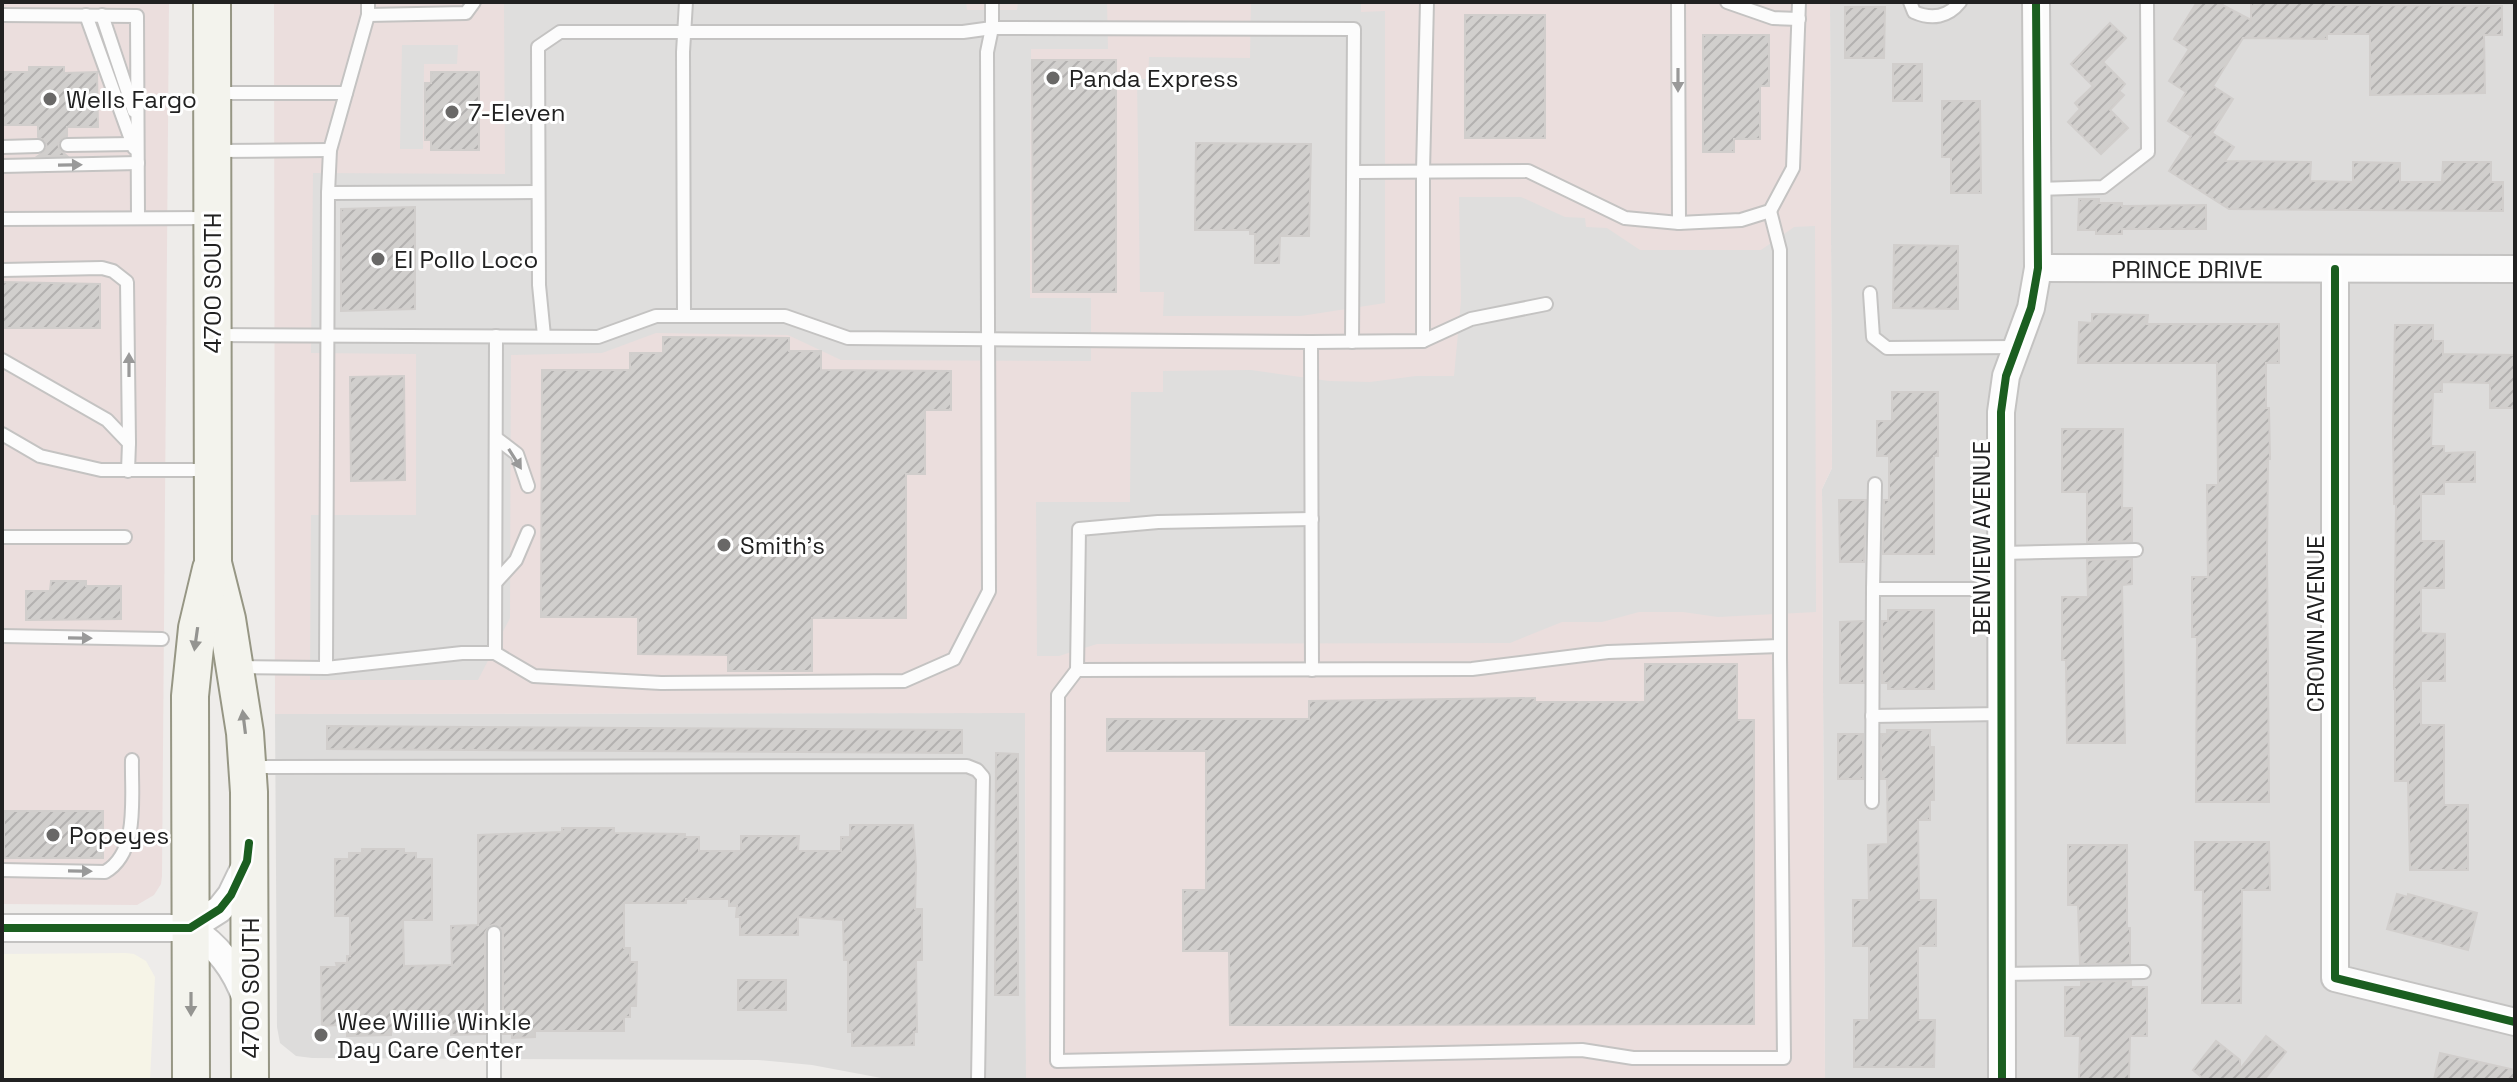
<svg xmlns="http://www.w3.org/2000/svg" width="2517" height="1082" font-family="'Space Grotesk',sans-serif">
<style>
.residential{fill:#dddcdb}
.commercial{fill:#ebdedd}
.education{fill:#f6f4e7}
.parking{fill:#dfdedd}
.building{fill:url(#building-hatch);stroke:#d1cecc;stroke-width:2}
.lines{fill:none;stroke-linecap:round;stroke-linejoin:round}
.lane-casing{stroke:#c4c3c2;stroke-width:16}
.street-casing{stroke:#c4c3c2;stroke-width:30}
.secondary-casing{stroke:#969684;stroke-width:40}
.lane{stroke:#fcfcfc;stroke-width:12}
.street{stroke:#fcfcfc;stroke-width:26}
.secondary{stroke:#f3f3ed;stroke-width:36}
.cycleway-casing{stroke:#fff;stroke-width:13}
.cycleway{stroke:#1b5e20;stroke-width:8}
.oneway{fill:#999}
.oneway2{fill:#949491}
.poi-dot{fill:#696867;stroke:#fff;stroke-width:3}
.labels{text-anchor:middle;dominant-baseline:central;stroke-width:6;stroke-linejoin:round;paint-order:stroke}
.poi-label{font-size:24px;fill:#212121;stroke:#fff;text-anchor:start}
.street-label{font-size:24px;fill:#212121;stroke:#fff}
</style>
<defs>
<pattern id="building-hatch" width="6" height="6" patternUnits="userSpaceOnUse" patternTransform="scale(2)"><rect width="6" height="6" fill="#d1cfcd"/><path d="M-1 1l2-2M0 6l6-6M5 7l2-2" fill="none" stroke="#b3b1b0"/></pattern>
</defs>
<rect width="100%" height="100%" fill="#eeecea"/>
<g class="residential">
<polygon points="1830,2 2515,2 2515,1080 1825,1080 1822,489 1832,468"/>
<polygon points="1025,713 1026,1080 892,1080 812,1065 758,1060 312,1058 296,1056 280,1043 277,1027 275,714"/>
</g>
<g class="commercial">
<polygon points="2,2 169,2 162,876 161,884 154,895 137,905 2,904"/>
<polygon points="274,2 1830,2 1832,468 1822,489 1825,1080 1026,1080 1025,713 275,714"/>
</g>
<polygon class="education" points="126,953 134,954 146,961 155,977 150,1080 2,1080 2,954"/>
<g class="parking">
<polygon points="504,2 966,2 967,10 1017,10 1018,2 1107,2 1108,49 1031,49 1030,298 1091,298 1091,361 841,360 788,335 656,333 602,353 511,355 510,618 478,680 310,680 311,515 416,515 416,354 311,353 313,173 505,174"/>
<polygon points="1251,2 1361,2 1361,12 1385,11 1385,303 1301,316 1163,316 1164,292 1140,292 1137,79 1148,79 1149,57 1250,58"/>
<polygon points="402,45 458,45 457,64 424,64 423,149 400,149"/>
<polygon points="1459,197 1521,197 1565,217 1585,218 1586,227 1607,228 1640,250 1761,250 1794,227 1815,226 1816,612 1718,617 1683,612 1639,612 1602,622 1562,622 1510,643 1097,644 1059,656 1037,656 1036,502 1130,502 1131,392 1163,392 1163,371 1251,370 1329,381 1370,382 1416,376 1454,376 1461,301"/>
</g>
<g class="building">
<polygon points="2197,2 2217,2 2251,20 2251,2 2327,2 2327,5 2502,6 2502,35 2484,35 2485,93 2370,95 2370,34 2327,34 2327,39 2243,38 2213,86 2233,99 2212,133 2234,147 2225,161 2311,162 2310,181 2353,182 2353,162 2400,163 2400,182 2442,182 2443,162 2491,162 2491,182 2503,182 2503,211 2229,209 2169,171 2191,136 2168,121 2186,92 2169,81 2189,49 2174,39"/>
<polygon points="1845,7 1885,7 1884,58 1845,58"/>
<rect x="1465" y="15" width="80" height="123"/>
<polygon points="2110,23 2126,38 2103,62 2125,84 2119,91 2124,95 2110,110 2128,128 2101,154 2068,122 2080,109 2075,103 2093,86 2071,64"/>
<polygon points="1703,35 1769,35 1769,86 1760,86 1760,139 1734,139 1734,152 1703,152"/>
<polygon points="1032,60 1116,60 1116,292 1033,292"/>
<rect x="1893" y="64" width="29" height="37"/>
<polygon points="29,67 64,67 64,73 97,72 98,127 67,127 67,136 62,138 58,144 60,150 67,156 38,156 45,151 47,147 45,141 38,137 38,125 2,125 2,72 29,72"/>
<polygon points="431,72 479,72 479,150 431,150 431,140 425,140 425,83 431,83"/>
<polygon points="1942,101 1980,101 1981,193 1951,193 1951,157 1942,157"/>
<polygon points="1196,143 1311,144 1309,236 1280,236 1279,263 1255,263 1255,234 1250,234 1250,230 1195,230"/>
<polygon points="2079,199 2099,199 2099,203 2122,203 2122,206 2206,205 2206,229 2122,229 2122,234 2096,234 2096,230 2078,230"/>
<polygon points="415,207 415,309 341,311 341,209"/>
<polygon points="1894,245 1958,246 1958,309 1893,308"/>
<polygon points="2,282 100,284 100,328 2,328"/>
<polygon points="2092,314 2148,315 2147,324 2279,324 2279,363 2266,363 2266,408 2269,408 2270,459 2268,459 2267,554 2269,802 2196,802 2197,637 2192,637 2192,577 2208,577 2207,485 2218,485 2217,363 2078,363 2079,322 2092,323"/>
<polygon points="2395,325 2433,325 2433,341 2443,341 2443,354 2515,355 2515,408 2490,408 2490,383 2442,382 2442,392 2433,392 2431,446 2444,446 2444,453 2475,452 2475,482 2444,482 2444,494 2421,494 2421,541 2444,541 2444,588 2421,588 2421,633 2445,634 2445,681 2421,681 2421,725 2444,725 2444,805 2468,805 2468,870 2410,870 2408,781 2395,781 2395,689 2394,689 2396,504 2394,504 2393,430"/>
<polygon points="663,337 789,338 789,351 821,351 821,370 951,371 951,410 925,410 925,474 906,474 906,618 812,618 812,671 728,671 728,655 638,654 638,617 541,617 542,370 630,370 630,353 663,353"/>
<polygon points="404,376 405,480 351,481 350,377"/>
<polygon points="1892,392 1938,392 1938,456 1934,456 1934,554 1883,554 1884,500 1889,500 1889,456 1877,456 1877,421 1892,421"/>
<polygon points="2062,429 2123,429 2122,508 2132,508 2132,541 2087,542 2087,492 2062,492"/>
<polygon points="1839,500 1866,500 1864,562 1840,562"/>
<polygon points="2132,559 2132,584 2122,585 2125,743 2067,743 2066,660 2062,660 2062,597 2088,597 2087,560"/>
<polygon points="51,581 86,581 86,586 121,586 121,619 26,620 26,591 50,591"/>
<polygon points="1888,610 1934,610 1934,689 1888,689 1888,683 1882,683 1882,621 1888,621"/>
<polygon points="1864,621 1864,683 1840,683 1840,622"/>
<polygon points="1645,664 1737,664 1737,720 1754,720 1754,1024 1230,1025 1229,951 1183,951 1183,890 1206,890 1206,751 1107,751 1107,719 1309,719 1309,701 1535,698 1535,702 1645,702"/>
<polygon points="327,726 962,730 962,753 327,749"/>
<polygon points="1887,730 1930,730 1930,747 1934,747 1934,800 1930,800 1930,820 1918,820 1919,900 1936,900 1936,946 1918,946 1918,1020 1935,1020 1934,1067 1854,1067 1854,1020 1869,1020 1869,946 1853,946 1853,900 1869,900 1868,845 1888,844 1887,779 1881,779 1881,734 1887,734"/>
<rect x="1838" y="734" width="25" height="45"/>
<polygon points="996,753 1018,754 1018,995 995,995"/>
<rect x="4" y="811" width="99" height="47"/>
<polygon points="850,825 913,825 916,866 915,909 922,909 922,960 916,960 917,1032 914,1032 914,1045 852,1046 852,1032 848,1032 848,960 844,960 843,920 798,917 798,935 740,935 740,917 736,917 737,906 729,906 729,899 686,899 686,903 624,903 624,948 630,948 630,962 637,962 636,1006 630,1006 630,1017 624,1017 624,1031 535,1031 535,1037 512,1038 512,1034 503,1034 503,933 501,928 495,924 489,926 485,933 485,1034 451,1035 451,1025 404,1025 404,1029 391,1030 391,1035 347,1036 347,1030 338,1030 338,1025 322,1026 321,967 337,967 336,963 347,963 347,956 350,956 350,916 335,916 335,859 349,859 349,853 362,853 362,849 404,849 404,853 416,853 416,859 432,859 432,920 403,920 404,966 452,965 451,926 478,925 478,835 562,832 562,828 614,828 614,833 685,834 685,837 699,837 699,851 741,851 741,836 799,836 798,851 841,851 841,837 850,837"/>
<polygon points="2195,842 2269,842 2270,890 2242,890 2241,1003 2202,1003 2203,890 2195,890"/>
<polygon points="2068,845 2127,845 2127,928 2130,928 2130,963 2080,964 2078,905 2068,905"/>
<polygon points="2397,894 2408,897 2408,894 2477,913 2468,950 2387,929"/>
<rect x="738" y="980" width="48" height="30"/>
<polygon points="2131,981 2131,987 2147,987 2147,1036 2130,1036 2129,1080 2079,1080 2080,1036 2065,1036 2065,987 2081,987 2081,982"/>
<polygon points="2266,1036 2286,1052 2264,1080 2205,1080 2193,1070 2216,1041 2240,1060 2240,1069"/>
<polygon points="2440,1053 2515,1070 2515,1080 2434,1080"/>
</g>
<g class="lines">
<defs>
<g id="lane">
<polyline points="368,2 368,15 330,150 328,193 538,192"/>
<polyline points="1678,2 1679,223"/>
<polyline points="1727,2 1773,18 1799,19"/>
<path d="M 1910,2 L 1914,12 C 1932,20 1948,17 1960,2"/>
<polyline points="2,15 137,16 138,218"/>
<polyline points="86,15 134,148"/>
<polyline points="102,15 134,111"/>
<polyline points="368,15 466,13 474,2"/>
<polyline points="215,93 346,93"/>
<polyline points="67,145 133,144"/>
<polyline points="2,147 38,146"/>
<polyline points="215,151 330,150"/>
<polyline points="2,166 138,163"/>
<polyline points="1354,172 1528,171 1625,218 1679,223 1699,222 1741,220 1770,211 1793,168 1799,2"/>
<polyline points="2037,189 2103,187 2148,152 2147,2"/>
<polyline points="2,219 211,218"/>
<polyline points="2,270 102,268 113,271 127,282 129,443"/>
<polyline points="1870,293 1873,337 1887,348 2015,347"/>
<polyline points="684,316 683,52 686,2"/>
<polyline points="216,335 598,337 656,316 785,316 848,338 1311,342 1423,341 1471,319 1546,304"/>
<polyline points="544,336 539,285 538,47 560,32 963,32 992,28 1354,29 1352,342"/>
<polyline points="1423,341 1423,171 1427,2"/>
<polyline points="1311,342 1312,670"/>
<polyline points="2,360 107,420 129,443 128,471"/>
<polyline points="2,434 40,456 101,470 209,470"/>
<polyline points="496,438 517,454 528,486"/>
<polyline points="1312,519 1158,522 1079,529 1077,670 1058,695 1057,1061 1582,1050 1633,1058 1784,1058 1780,657 1780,250 1770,211"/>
<polyline points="2,537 125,537"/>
<polyline points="2001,553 2136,550"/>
<polyline points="496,582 516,560 528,532"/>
<polyline points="1873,589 1875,484"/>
<polyline points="2,636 162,639"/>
<polyline points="495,653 496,336"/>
<polyline points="240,667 326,668 328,193"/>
<polyline points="326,668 462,653 495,653 534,676 661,683 904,681 954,659 989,591 987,52 992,28 992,2"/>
<polyline points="1077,670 1472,669 1608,652 1780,646"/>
<polyline points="1872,716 2001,714"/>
<polyline points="251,767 967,766 977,770 983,777 978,1080"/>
<polyline points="1872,802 1873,589 2001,589"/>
<path d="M 2,870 L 105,872 C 140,852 131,795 132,760"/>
<polyline points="2002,974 2144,972"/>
<polyline points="494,1080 494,933"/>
</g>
<g id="street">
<polyline points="2038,268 2515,269"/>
<polyline points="2335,269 2335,978 2515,1022"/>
<polyline points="2,928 190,928 220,909 231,895 246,864"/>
<path d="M 190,928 C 218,946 235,968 246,999"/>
<polyline points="2002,1080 2001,412 2006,376 2031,308 2038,268 2036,2"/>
</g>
<g id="secondary">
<polyline points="212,2 213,563 227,619 245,733 249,792 250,1080"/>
<polyline points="191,1080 190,696 197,628 211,569"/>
</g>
</defs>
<use href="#lane" class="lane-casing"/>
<use href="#street" class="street-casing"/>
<use href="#secondary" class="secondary-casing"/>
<use href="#lane" class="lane"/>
<use href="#street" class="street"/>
<use href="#secondary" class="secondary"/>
<defs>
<g id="cycleway">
<polyline points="2335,269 2335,978 2515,1022"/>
<polyline points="2,928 190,928 220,909 231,895 247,861 249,843"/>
<polyline points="2002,1080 2001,412 2006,376 2031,308 2038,268 2036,2"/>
</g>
</defs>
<use href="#cycleway" class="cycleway-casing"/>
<use href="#cycleway" class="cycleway"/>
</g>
<defs><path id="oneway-solid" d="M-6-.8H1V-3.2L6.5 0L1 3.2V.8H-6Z" transform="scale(2)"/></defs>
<g class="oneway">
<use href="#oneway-solid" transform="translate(1678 80) rotate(90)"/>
<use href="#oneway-solid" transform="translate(70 165) rotate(-1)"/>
<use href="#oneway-solid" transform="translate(129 365) rotate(-90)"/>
<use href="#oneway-solid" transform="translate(515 459) rotate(58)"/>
<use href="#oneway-solid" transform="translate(80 638) rotate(1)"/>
<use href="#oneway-solid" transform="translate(80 871) rotate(1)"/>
</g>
<g class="oneway2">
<use href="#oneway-solid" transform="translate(196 639) rotate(98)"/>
<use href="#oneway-solid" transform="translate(244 722) rotate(-97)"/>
<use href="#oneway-solid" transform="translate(191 1004) rotate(90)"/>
</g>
<g class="poi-dot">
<circle cx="1053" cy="78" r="8"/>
<circle cx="50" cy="99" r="8"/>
<circle cx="452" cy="112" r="8"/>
<circle cx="378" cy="259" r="8"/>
<circle cx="724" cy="545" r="8"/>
<circle cx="53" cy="835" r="8"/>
<circle cx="321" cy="1035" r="8"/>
</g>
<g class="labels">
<g class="poi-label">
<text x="1069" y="78">Panda Express</text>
<text x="66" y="99">Wells Fargo</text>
<text x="468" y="112">7-Eleven</text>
<text x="394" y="259">El Pollo Loco</text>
<text x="740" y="545">Smith's</text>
<text x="69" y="835">Popeyes</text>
<text x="337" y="1021">Wee Willie Winkle<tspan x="337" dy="28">Day Care Center</tspan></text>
</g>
<g class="street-label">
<text x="2187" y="269">PRINCE DRIVE</text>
<text transform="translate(212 283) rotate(-90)">4700 SOUTH</text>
<text transform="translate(1981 538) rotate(-90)">BENVIEW AVENUE</text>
<text transform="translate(2315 624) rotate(-90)">CROWN AVENUE</text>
<text transform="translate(250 988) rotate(-90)">4700 SOUTH</text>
</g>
</g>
<rect width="2517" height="1082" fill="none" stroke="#212121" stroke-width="8"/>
</svg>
